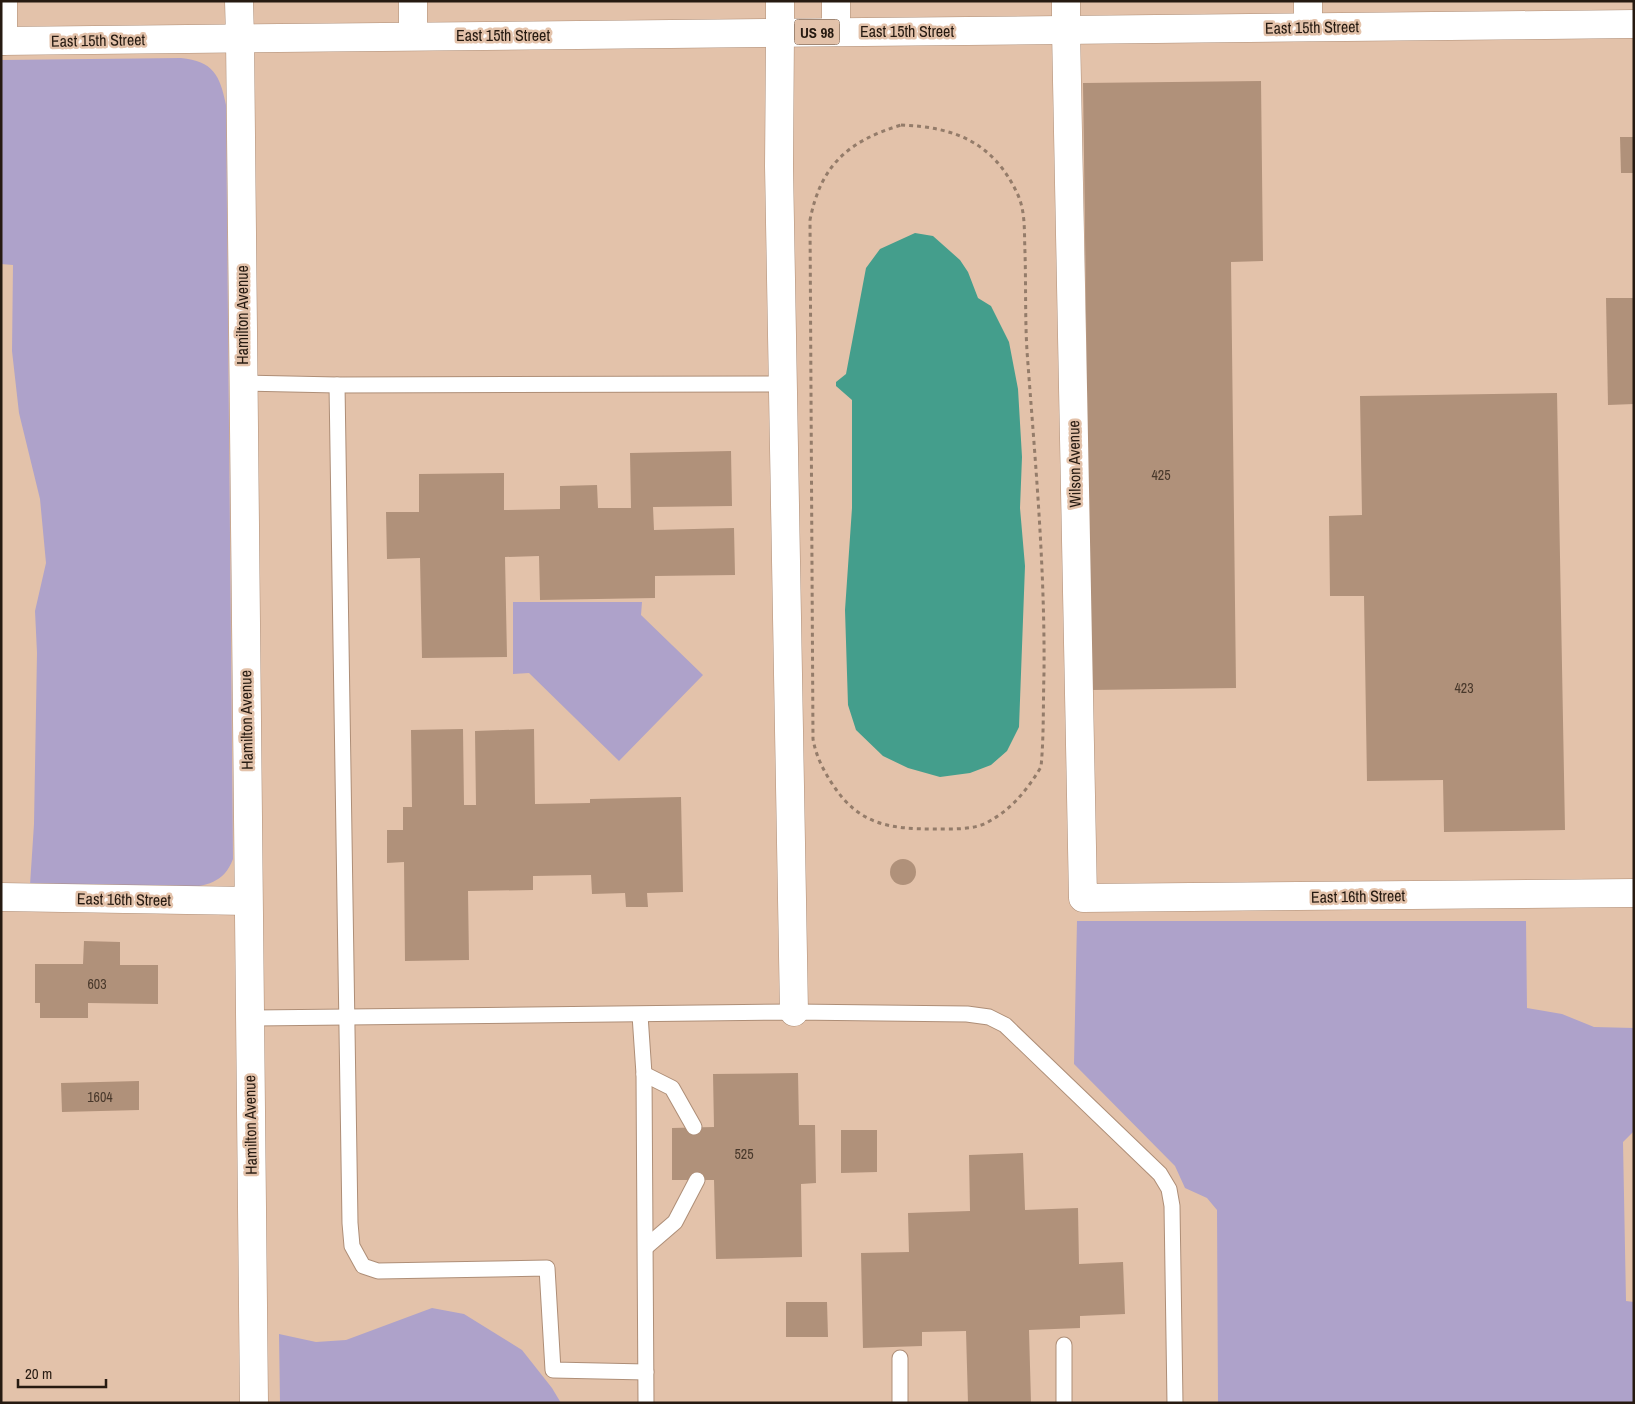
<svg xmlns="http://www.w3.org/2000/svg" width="1635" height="1404" font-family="'Archivo Narrow',sans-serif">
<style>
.green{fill:#aea2ca}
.water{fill:#449e8c}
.building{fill:#b0917a}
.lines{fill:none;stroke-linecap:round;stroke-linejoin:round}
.lane-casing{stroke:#ae8e77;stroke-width:17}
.street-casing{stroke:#ae8e77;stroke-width:29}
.primary-casing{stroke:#ae8e77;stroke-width:29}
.path{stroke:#947c6a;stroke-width:3;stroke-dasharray:4 4;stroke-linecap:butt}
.lane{stroke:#fff;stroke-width:15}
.street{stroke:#fff;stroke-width:28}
.primary{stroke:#fff;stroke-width:28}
.labels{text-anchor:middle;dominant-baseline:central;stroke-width:5;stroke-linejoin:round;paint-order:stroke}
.number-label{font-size:14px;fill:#48382b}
.shield{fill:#e3c2aa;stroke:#5f4c3f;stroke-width:1}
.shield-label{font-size:15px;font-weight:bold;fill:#261a11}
.street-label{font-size:16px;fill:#261a11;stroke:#e3c2aa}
</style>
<rect width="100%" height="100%" fill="#e3c2aa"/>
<g class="green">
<path d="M 181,58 C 213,61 220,75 226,105 L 233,859 C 224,883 206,886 183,888 L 30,885 L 34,824 L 37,653 L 35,611 L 46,563 L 40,499 L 19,413 L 12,351 L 13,265 L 1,264 L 1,60 Z"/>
<polygon points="513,602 642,602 641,615 703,675 619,761 529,673 513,674"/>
<polygon points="1077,921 1526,921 1527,1008 1562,1014 1594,1027 1634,1028 1634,1131 1623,1142 1626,1301 1634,1302 1634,1403 1218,1403 1217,1210 1207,1198 1185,1188 1175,1166 1074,1064"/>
<polygon points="432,1308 464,1314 522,1350 552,1388 561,1403 280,1403 279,1334 316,1342 346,1340"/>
</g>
<polygon class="water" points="915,233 933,236 960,260 968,272 978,298 991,306 1009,342 1018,389 1022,457 1020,508 1025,566 1019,727 1007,751 991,765 970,773 940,777 908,768 883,756 856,730 848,705 845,610 852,508 852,400 836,386 836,382 846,374 866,268 880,249"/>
<g class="building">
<polygon points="1261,81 1263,261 1231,262 1236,688 1091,690 1083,83"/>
<polygon points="1620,137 1634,137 1634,173 1621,173"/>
<polygon points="1606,298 1634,298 1634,404 1608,405"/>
<polygon points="1557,393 1565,830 1444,832 1443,780 1367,781 1364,596 1330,596 1329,516 1362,515 1360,396"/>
<polygon points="731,451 732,506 653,507 654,530 734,528 735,575 655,576 655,598 540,600 539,556 505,557 507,657 422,658 420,558 387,559 386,512 419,512 419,474 504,473 504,510 560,509 560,486 597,485 598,508 631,508 630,453"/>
<polygon points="463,729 464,805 476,805 475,731 534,729 535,804 590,803 590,799 681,797 683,892 647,893 648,907 626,907 625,893 592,894 591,875 533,876 533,890 468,891 469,960 405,961 404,862 387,863 387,830 403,830 403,807 412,807 411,730"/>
<circle cx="903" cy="872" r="13"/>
<polygon points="84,941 120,942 120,965 158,965 158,1004 88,1003 88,1018 40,1018 40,1003 35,1003 35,964 83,964"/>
<polygon points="798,1073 799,1125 815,1125 816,1183 801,1184 802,1257 716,1259 714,1180 672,1180 672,1128 714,1127 713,1074"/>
<polygon points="139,1081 139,1110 62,1112 61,1083"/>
<polygon points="841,1130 877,1130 877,1172 841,1173"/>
<polygon points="1023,1153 1025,1210 1078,1208 1079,1264 1123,1262 1125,1314 1080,1316 1080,1328 1029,1330 1031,1403 968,1403 966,1331 922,1332 922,1346 863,1348 861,1253 909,1252 908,1213 970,1211 969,1155"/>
<polygon points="786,1302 827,1302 828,1337 786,1337"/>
</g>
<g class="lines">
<defs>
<g id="lane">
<polyline points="243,383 337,385"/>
<polyline points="640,1015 644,1074 646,1403"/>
<polyline points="249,1018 794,1012 967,1014 989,1017 1005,1025 1160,1174 1169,1189 1172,1206 1175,1403"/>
<polyline points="644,1074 672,1088 694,1127"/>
<polyline points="646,1247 675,1222 697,1180"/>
<polyline points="646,1372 553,1370 547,1268 378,1271 363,1266 352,1246 350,1223 337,385 783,384"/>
<polyline points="900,1403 900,1358"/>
<polyline points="1064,1403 1064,1345"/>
</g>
<g id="street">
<polyline points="1066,30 1083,898 1634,893"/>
<polyline points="780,33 779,166 794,1012"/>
<polyline points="240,38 254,1403"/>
<polyline points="1,897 248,901"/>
</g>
<g id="primary">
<polyline points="3,1 3,41"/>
<polyline points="239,1 240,38"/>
<polyline points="413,1 413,36"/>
<polyline points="780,1 780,33"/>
<polyline points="836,1 836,32"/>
<polyline points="1308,1 1308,27"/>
<polyline points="1066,30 1066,1"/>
<polyline points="1,41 1634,24"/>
</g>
</defs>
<use href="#lane" class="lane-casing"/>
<use href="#street" class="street-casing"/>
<use href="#primary" class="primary-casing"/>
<path class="path" d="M 901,125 C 954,127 993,142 1017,193 C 1026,211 1024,233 1025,253 C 1026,286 1025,319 1027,351 C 1035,459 1045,565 1044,673 C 1043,704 1044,736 1041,767 C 1027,790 1012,809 988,822 C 974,830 952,829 935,829 C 890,829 859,825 833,785 C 823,770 816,756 813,739 L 810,220 C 821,164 849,141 901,125 Z"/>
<use href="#lane" class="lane"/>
<use href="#street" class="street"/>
<use href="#primary" class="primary"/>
</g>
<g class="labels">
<g class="number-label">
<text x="1161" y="475">425</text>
<text x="1464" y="688">423</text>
<text x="97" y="984">603</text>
<text x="100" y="1097">1604</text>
<text x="744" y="1154">525</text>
</g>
<rect class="shield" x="794.5" y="19.5" width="45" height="25" rx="4"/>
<g class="shield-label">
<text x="817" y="32">US 98</text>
</g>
<g class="street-label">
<text transform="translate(1312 27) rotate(-1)">East 15th Street</text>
<text x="907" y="31">East 15th Street</text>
<text x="503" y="35">East 15th Street</text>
<text transform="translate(98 40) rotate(-1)">East 15th Street</text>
<text transform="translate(242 315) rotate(-90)">Hamilton Avenue</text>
<text transform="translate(1074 464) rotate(-91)">Wilson Avenue</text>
<text transform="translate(246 720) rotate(-91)">Hamilton Avenue</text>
<text transform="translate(1358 896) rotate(-1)">East 16th Street</text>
<text transform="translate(124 899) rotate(1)">East 16th Street</text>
<text transform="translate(250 1125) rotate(-91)">Hamilton Avenue</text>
</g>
</g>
<rect width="1635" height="1404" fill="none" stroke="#261a11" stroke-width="5"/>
<path d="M18 1379v8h88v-8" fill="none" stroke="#261a11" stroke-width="2.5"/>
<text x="25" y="1379" font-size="15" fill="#261a11" stroke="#e3c2aa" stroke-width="4" paint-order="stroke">20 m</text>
</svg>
